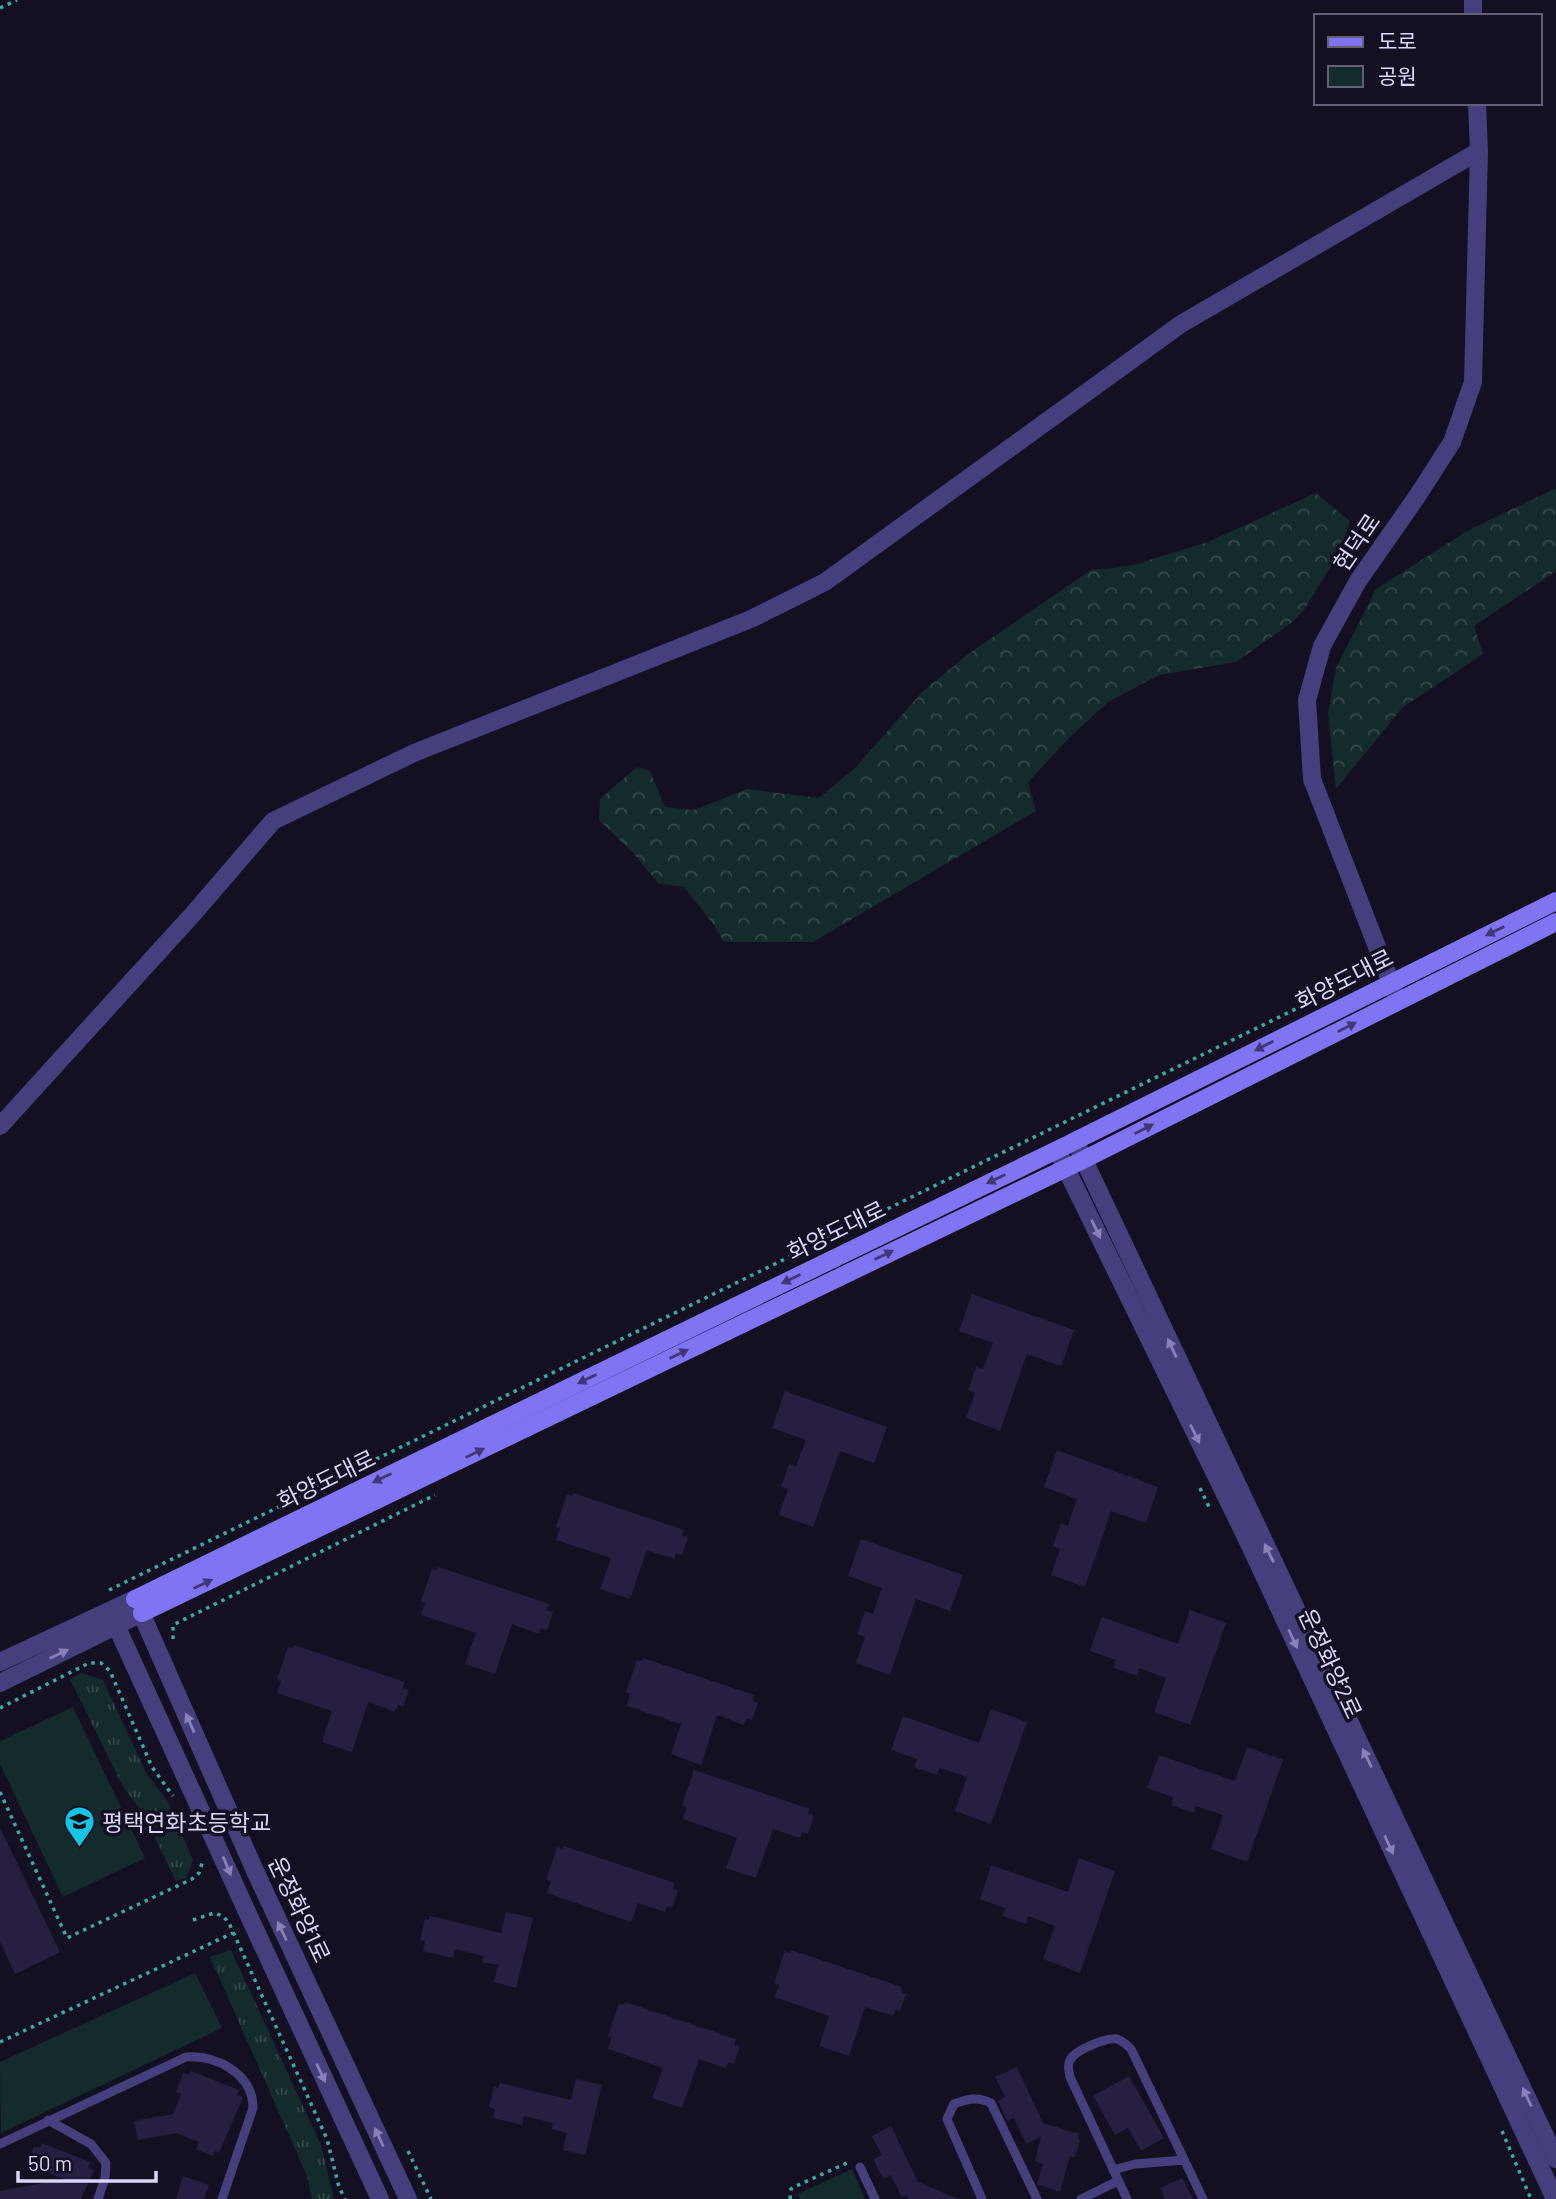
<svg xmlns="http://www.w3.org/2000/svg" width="1556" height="2199" font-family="Barlow,'Noto Sans KR',sans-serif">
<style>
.grass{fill:url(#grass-tufts)}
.forest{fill:url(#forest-crowns)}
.green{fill:#142b2b}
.building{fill:#271e41}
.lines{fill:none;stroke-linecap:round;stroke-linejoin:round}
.path{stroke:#3aaaaa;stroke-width:3.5;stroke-dasharray:3.5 5;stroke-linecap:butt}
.service{stroke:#453f7d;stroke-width:9}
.minor{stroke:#453f7d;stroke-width:18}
.tertiary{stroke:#453f7d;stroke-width:18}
.secondary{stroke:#7f75f2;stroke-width:18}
.oneway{fill:#3f3875}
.oneway2{fill:#8882b6}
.labels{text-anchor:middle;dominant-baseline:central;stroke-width:7;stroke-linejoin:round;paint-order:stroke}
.street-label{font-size:23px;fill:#dbd5fb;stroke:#141022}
.poi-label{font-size:23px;fill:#dbd5fb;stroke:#141022;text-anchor:start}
</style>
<defs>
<pattern id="grass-tufts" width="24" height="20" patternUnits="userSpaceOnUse" patternTransform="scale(1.75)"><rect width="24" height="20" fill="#142b2b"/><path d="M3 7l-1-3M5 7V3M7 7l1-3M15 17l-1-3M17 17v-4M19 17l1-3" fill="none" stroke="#36494b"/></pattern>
<pattern id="forest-crowns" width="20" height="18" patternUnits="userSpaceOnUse" patternTransform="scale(1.75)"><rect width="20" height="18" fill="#142b2b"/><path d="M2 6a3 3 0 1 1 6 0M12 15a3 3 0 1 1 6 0" fill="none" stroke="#36494b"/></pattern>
</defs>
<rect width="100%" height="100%" fill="#141022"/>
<g class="grass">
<polygon points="81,1673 103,1680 146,1773 167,1800 193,1860 186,1878 176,1881 144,1815 122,1785 70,1679"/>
<polygon points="231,1950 321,2145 334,2199 312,2199 307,2176 210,1957"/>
</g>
<g class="forest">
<polygon points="1556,488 1556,571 1474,626 1483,654 1402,708 1336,789 1328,714 1336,668 1376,589 1467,531"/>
<polygon points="1316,493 1350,521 1341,549 1304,610 1291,623 1236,662 1159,675 1108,702 1070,737 1028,782 1036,811 813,942 724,942 714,925 684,887 659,884 633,853 599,820 600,799 637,767 650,771 665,807 694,810 747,789 819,798 856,767 923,691 971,652 1091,570 1130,566 1208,542"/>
</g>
<g class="green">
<polygon points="73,1707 145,1858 63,1897 0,1764 0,1741"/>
<polygon points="195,1973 222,2028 1,2133 0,2062"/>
<polygon points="852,2169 865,2199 800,2199 798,2194"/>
</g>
<g class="building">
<polygon points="972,1294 1074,1330 1061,1366 1027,1354 1000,1431 966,1418 975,1393 968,1390 976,1367 983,1369 993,1343 959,1331"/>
<polygon points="785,1391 887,1427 874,1463 840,1451 813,1527 779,1515 788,1489 781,1487 789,1464 796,1466 806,1440 772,1428"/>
<polygon points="1057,1450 1158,1487 1146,1523 1111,1511 1085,1587 1051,1575 1060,1549 1053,1546 1061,1523 1068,1526 1077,1499 1044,1487"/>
<polygon points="573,1493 684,1530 682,1535 688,1537 682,1555 676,1553 674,1559 647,1550 630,1599 600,1589 611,1558 556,1540 560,1528 556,1527 567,1494 572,1496"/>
<polygon points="861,1539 963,1575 950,1611 916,1599 890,1675 856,1663 865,1637 857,1634 865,1611 873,1614 882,1588 848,1576"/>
<polygon points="438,1567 549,1604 547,1610 553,1612 547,1630 541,1628 539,1634 512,1624 495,1674 465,1664 476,1633 421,1615 425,1603 421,1601 432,1569 437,1571"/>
<polygon points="1190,1610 1226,1623 1190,1725 1154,1712 1166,1678 1139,1668 1137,1676 1114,1668 1116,1660 1090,1651 1102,1617 1178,1644"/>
<polygon points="294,1645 405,1682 403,1688 409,1690 403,1707 398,1705 395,1712 368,1702 352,1752 322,1742 332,1711 277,1693 281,1681 277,1679 288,1647 293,1648"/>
<polygon points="643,1658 754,1695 752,1701 758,1703 752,1720 747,1718 744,1725 717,1715 701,1765 671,1754 681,1724 627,1706 630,1694 626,1692 637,1660 642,1661"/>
<polygon points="991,1709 1027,1722 991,1824 955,1811 967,1777 940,1768 937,1775 914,1767 917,1759 891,1750 903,1716 979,1743"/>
<polygon points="1247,1747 1283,1760 1247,1862 1211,1849 1223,1815 1196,1806 1194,1813 1171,1805 1173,1797 1147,1788 1159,1755 1235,1781"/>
<polygon points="694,1770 810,1809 808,1814 814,1816 808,1834 802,1832 800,1838 773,1829 756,1878 726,1868 737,1838 683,1819 687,1807 682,1805"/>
<polygon points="0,1828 60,1952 15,1974 0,1942"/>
<polygon points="564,1846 675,1883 673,1888 678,1891 672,1908 667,1906 665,1912 638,1903 631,1922 547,1893 551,1881 546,1880 557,1847 563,1849"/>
<polygon points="1079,1858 1115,1871 1080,1973 1043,1959 1055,1926 1028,1916 1026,1924 1003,1916 1005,1908 980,1899 991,1865 1068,1892"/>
<polygon points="506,1912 533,1918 516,1988 494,1982 498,1965 482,1962 484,1956 455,1949 453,1958 423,1951 425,1941 420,1940 425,1919 429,1920 430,1916 501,1933"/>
<polygon points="791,1950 902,1987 901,1992 906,1994 900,2011 895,2010 893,2016 865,2007 849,2056 819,2046 829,2016 775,1997 779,1985 774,1983 785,1951 790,1953"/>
<polygon points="625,2002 736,2039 734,2045 740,2046 734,2064 728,2062 726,2068 699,2059 682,2108 652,2098 663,2068 608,2049 612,2037 608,2036 619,2003 624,2005"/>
<polygon points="1017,2067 1043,2123 1079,2134 1078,2139 1080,2140 1075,2157 1070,2156 1060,2192 1037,2184 1043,2164 1035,2161 1041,2137 1026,2144 1014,2118 1007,2121 998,2101 1005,2097 995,2077"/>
<polygon points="191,2071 239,2090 237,2095 243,2097 219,2153 215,2151 213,2156 196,2149 199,2142 176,2133 138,2140 134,2121 173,2114 181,2094 176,2092 183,2073 189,2075"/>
<polygon points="1129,2076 1164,2138 1141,2151 1128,2128 1115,2135 1093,2096"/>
<polygon points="576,2079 602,2085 585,2155 563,2150 567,2133 552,2129 553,2123 524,2116 522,2125 493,2118 495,2109 489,2107 494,2087 498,2088 500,2083 571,2100"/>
<polygon points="891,2126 918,2182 958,2199 909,2199 906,2195 902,2197 891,2175 883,2179 873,2159 882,2155 872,2136"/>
<polygon points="42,2143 90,2162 88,2168 94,2170 81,2199 0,2199 0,2191 64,2179 27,2164 34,2146 40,2148"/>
<polygon points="183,2176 209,2185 204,2199 176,2199"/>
<polygon points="1182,2178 1193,2199 1165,2199 1160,2188"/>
</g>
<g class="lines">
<g class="path">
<polyline points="0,8 17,0"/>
<polyline points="1200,1488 1209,1507"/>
<polyline points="109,1590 1312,1001"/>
<polyline points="173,1639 173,1625 435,1495"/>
<polyline points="0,1708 89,1663 101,1663 110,1671 152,1767 173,1796"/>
<polyline points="0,1792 67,1938 192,1879 199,1873 203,1860"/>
<polyline points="193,1920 214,1913 223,1916 229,1923 327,2139 339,2187 345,2199"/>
<polyline points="0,2042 233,1933"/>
<polyline points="1502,2131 1531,2199"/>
<polyline points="408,2151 431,2199"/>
<polyline points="790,2199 791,2189 796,2186 849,2162"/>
</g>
<g class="service">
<polyline points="48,2120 91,2144 106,2163 105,2178 98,2199"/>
<path d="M 0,2144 L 186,2057 C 217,2055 253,2074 253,2108 L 222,2199"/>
<polyline points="860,2167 875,2199"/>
<polyline points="1113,2170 1135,2164 1184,2160"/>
<path d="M 982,2199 L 947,2119 L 954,2104 C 968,2099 977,2096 991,2103 L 1037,2199"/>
<polyline points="1081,2199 1118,2181"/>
<path d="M 1127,2199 L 1070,2077 C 1069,2072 1067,2065 1070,2060 C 1075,2050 1107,2037 1117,2039 C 1123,2041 1127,2045 1131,2049 L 1203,2199"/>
</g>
<polyline class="minor" points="0,1126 193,914 273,821 414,753 751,619 825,582 1181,324 1479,151"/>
<g class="tertiary">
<polyline points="1473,0 1473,16"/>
<polyline points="1398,1001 1312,779 1307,700 1322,646 1358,581 1418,495 1452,442 1473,382 1479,151 1477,103"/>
<polyline points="1075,1141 1556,2159"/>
<polyline points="1057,1150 1245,1535 1555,2199"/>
<polyline points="110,1612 248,1914 380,2199"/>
<polyline points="0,1662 135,1599 256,1873 408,2199"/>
<polyline points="0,1683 142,1613"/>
</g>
<g class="secondary">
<polyline points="135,1599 1065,1146 1556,901"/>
<polyline points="142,1613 1083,1160 1556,922"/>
</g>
</g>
<defs><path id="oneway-solid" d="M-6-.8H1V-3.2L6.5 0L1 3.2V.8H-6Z" transform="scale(1.75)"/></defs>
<g class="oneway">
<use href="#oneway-solid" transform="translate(1495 931) rotate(154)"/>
<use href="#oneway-solid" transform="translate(1347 1027) rotate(-27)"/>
<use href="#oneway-solid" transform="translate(1264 1046) rotate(153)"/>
<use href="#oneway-solid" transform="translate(1144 1129) rotate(-27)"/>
<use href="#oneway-solid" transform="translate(996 1179) rotate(154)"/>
<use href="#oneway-solid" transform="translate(884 1255) rotate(-26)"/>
<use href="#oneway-solid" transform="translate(791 1279) rotate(154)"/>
<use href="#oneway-solid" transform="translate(679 1354) rotate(-26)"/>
<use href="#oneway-solid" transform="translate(587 1379) rotate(154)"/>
<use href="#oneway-solid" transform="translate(475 1453) rotate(-26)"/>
<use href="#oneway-solid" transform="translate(382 1478) rotate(154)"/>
<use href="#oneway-solid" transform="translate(203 1584) rotate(-26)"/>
</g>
<g class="oneway2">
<use href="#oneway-solid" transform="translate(1096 1229) rotate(64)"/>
<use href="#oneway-solid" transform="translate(1172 1348) rotate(-115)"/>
<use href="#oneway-solid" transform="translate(1195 1434) rotate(64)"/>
<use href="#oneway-solid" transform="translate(1269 1553) rotate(-116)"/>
<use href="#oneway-solid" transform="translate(1293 1639) rotate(65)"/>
<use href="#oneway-solid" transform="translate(59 1654) rotate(-26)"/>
<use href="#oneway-solid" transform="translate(190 1723) rotate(-114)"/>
<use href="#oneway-solid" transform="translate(1367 1758) rotate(-116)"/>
<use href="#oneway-solid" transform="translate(1389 1845) rotate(65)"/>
<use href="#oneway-solid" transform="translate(227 1866) rotate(67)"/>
<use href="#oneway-solid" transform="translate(282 1931) rotate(-115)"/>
<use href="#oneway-solid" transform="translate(321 2073) rotate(65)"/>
<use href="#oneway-solid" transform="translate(1527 2097) rotate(-115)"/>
<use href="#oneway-solid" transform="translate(379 2137) rotate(-115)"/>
</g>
<defs>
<symbol id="school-pin" viewBox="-11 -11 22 30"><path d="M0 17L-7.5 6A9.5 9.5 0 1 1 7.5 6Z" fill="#16c5e6" stroke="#141022"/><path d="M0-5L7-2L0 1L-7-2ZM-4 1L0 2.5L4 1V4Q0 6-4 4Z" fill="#111"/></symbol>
</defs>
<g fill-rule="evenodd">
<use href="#school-pin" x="62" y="1804" width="35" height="47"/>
</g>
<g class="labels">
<g class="street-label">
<text transform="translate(1356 542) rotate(-56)">현덕로</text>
<text transform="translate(1344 979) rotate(-27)">화양도대로</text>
<text transform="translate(836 1230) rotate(-26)">화양도대로</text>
<text transform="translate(326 1479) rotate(-26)">화양도대로</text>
<text transform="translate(1331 1663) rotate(65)">운정화양2로</text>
<text transform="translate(300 1909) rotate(65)">운정화양1로</text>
</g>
<g class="poi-label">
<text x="102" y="1822">평택연화초등학교</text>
</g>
</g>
<rect x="1314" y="14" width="228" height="91" fill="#141022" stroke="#645f79" stroke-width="2"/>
<rect x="1328" y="37" width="35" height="10" fill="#7f75f2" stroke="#645f79" stroke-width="2"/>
<text x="1378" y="49" font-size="21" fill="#dbd5fb">도로</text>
<rect x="1328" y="66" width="35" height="21" fill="#142b2b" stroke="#645f79" stroke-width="2"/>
<text x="1378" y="84" font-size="21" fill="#dbd5fb">공원</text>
<path d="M18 2171v10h138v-10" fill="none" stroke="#dbd5fb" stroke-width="3.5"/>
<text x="28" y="2171" font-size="21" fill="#dbd5fb" stroke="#141022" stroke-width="5" paint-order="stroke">50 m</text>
</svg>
